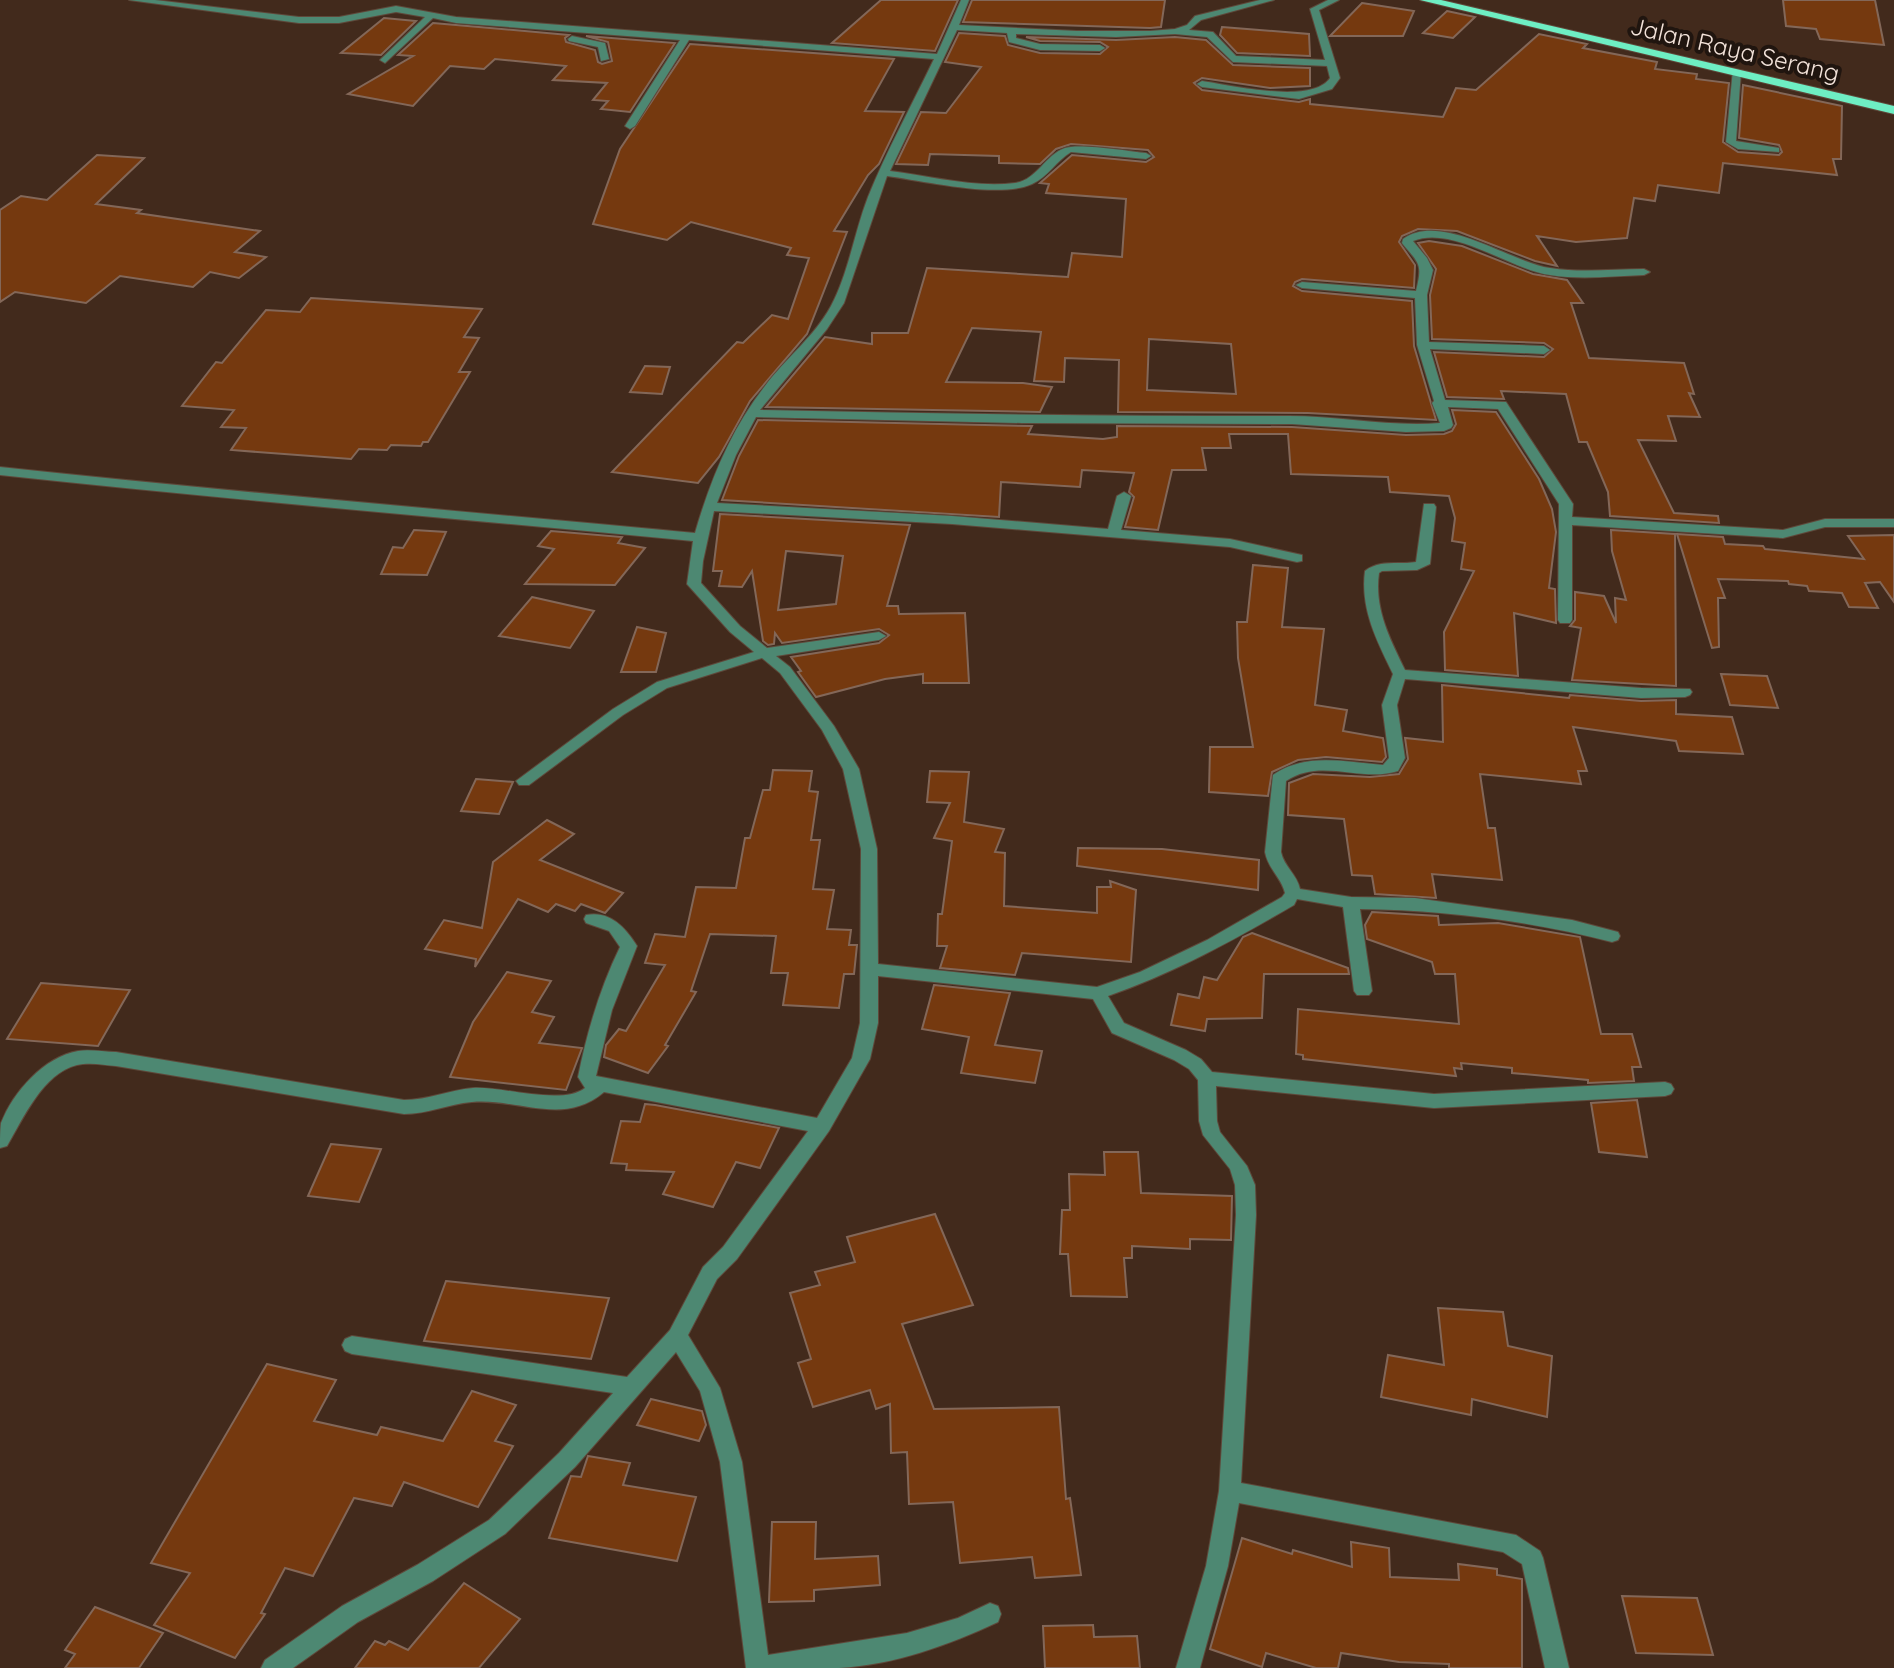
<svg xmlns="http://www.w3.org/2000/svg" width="1894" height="1668" font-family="Quicksand,sans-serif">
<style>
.building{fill:#75390f;stroke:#836758;stroke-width:2;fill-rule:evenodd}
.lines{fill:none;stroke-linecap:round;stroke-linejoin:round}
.minor-casing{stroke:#5e483a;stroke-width:2}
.trunk-casing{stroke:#5e483a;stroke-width:2}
.minor{fill:#4d8872;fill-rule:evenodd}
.trunk{fill:#6eeec3;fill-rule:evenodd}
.labels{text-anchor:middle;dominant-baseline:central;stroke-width:8;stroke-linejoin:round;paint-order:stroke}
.far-street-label{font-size:24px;fill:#f3e3da;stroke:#20150f}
</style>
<rect width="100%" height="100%" fill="#422a1c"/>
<g class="building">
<polygon points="881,0 958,0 935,51 832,43"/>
<polygon points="972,0 1165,0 1161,27 1150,28 963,22"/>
<polygon points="1783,0 1875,0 1884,45 1820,39 1816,29 1786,26"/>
<polygon points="1362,3 1414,11 1403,36 1330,36"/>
<polygon points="1447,11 1475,17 1453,38 1423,33"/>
<polygon points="384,18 416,21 381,55 341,53"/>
<polygon points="433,23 569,35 565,38 566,42 595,50 598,62 602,64 612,61 608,42 586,36 675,43 630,112 601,109 608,101 593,100 607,83 553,80 566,66 495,59 484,69 450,66 413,106 348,94 413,56 398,55"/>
<polygon points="1222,27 1309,34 1310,56 1237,53 1220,35"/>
<path d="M 959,33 L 1005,36 L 1008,45 L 1040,53 L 1100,54 L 1108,47 L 1100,42 L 1040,41 L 1026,37 L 1116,40 L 1175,37 L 1206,40 L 1233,65 L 1310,68 L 1310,86 L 1270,88 L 1202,78 L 1194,83 L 1202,90 L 1299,102 L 1310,99 L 1310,104 L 1443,117 L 1456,88 L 1476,90 L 1539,34 L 1587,44 L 1583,48 L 1657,62 L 1655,69 L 1697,74 L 1696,79 L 1729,83 L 1723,142 L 1738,152 L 1779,155 L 1782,152 L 1779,145 L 1739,138 L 1743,85 L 1842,106 L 1841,159 L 1833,159 L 1837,175 L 1723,163 L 1719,193 L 1658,185 L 1655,201 L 1634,198 L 1627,238 L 1576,242 L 1537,236 L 1557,266 L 1535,261 L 1457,231 L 1418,229 L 1402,236 L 1399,242 L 1415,265 L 1414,288 L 1302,279 L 1295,282 L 1293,286 L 1302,291 L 1412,301 L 1414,346 L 1436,420 L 1308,413 L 1118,412 L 1119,360 L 1065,358 L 1064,382 L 1034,381 L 1041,332 L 972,328 L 946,382 L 1023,383 L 1052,387 L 1040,412 L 766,407 L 825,337 L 872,344 L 872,333 L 908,333 L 927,268 L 1068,277 L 1072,253 L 1122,257 L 1126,199 L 1046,193 L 1049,184 L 1040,183 L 1072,155 L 1146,162 L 1154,157 L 1148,150 L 1071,144 L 1056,149 L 1040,164 L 999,163 L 999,156 L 930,154 L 928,165 L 896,164 L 921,112 L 946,113 L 981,67 L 945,62 ZM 1149,339 L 1231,344 L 1236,394 L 1147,390 Z"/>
<polygon points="690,44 894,59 865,111 904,112 879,164 868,175 834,231 847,232 807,334 750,401 719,457 698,483 612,472 737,342 743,343 772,315 788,319 809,258 787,255 791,248 691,222 667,240 593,224 620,149"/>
<polygon points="97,155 144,158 96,204 141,210 137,213 260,231 235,252 266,257 239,278 210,272 193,287 120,276 86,303 15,292 0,302 0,210 21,196 47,200"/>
<polygon points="1429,241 1462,246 1533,274 1567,280 1583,303 1571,303 1589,358 1684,363 1694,394 1689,393 1700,417 1668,416 1676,441 1638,440 1674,513 1718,516 1719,523 1610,516 1608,492 1587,442 1579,442 1566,394 1501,391 1504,399 1447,397 1434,352 1544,357 1553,349 1544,343 1432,339 1430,295 1436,269 1418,243"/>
<polygon points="311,298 482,309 464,337 479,338 459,372 470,372 428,442 423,442 421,446 391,445 387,450 359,449 351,459 231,450 246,428 221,427 234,410 182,406 216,362 222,363 266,310 300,312"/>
<polygon points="645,366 670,367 662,394 630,392"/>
<polygon points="1452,410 1496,412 1539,479 1552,509 1556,532 1549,588 1555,589 1556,623 1514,613 1518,676 1445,670 1444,632 1474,571 1461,569 1465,543 1452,541 1455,518 1449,496 1390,492 1388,477 1291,474 1288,434 1229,434 1231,448 1202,448 1206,470 1172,470 1158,530 1125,527 1134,497 1129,492 1134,473 1082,470 1080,487 1001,482 999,517 722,500 739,456 758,420 1032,426 1028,434 1103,439 1117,437 1117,426 1292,427 1406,435 1444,434 1452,431 1456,424"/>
<path d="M 720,514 L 910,525 L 887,606 L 898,606 L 899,614 L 965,613 L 969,683 L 923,683 L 923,674 L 885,679 L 816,697 L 798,672 L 801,671 L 791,657 L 879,643 L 889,635 L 879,629 L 782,643 L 775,633 L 774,644 L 768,645 L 763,641 L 752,571 L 742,587 L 719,586 L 722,571 L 713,571 ZM 786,551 L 843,556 L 836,604 L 778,610 Z"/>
<polygon points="414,530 446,532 427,575 381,574 393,547 403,548"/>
<polygon points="1611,530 1675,534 1676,686 1572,680 1581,628 1570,626 1575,620 1575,592 1604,596 1616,623 1615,598 1626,600 1612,551"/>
<polygon points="551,531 622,537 618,543 645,548 615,585 525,584 554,549 538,546"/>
<polygon points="1677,534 1723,537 1725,544 1763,546 1765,549 1864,559 1848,536 1894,535 1894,602 1880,582 1865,583 1878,608 1849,607 1842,593 1809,591 1807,586 1789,584 1788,581 1718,579 1725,598 1718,598 1719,647 1712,648"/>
<polygon points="1253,565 1288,568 1282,627 1324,629 1315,705 1347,710 1343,731 1383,738 1386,757 1382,762 1326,757 1298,760 1272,772 1268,796 1209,792 1210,747 1253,747 1238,658 1237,622 1247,622"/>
<polygon points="532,597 594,611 570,648 499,636"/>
<polygon points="637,627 666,633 656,672 621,672"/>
<polygon points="1721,674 1767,676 1778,708 1730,705"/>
<polygon points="1442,685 1569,698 1570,695 1641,701 1676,700 1676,714 1732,717 1743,754 1679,751 1676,741 1573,727 1587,771 1578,771 1581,784 1480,774 1488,828 1495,828 1502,880 1432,874 1436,898 1375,894 1372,876 1352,875 1344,819 1288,815 1289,783 1313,774 1370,777 1399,774 1408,759 1405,738 1443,742"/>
<polygon points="773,770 812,771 809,791 818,792 811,840 820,840 813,889 834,890 827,929 851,930 849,945 857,945 854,974 844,974 839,1008 783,1005 788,973 771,973 776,936 710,934 691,991 696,992 665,1045 668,1046 648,1073 604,1057 606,1045 619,1029 626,1031 665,965 645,963 655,934 685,937 696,887 736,888 745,838 750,838 763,790 770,790"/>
<polygon points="930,771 969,772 964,822 1004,829 995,852 1005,853 1004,906 1097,913 1097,887 1111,887 1110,881 1136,890 1131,962 1022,953 1015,975 940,968 947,946 937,946 938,914 942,914 952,841 934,838 950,803 927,802"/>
<polygon points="476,779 513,782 499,814 461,811"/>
<polygon points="547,820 574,834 540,860 623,893 605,913 581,904 575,911 556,904 548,912 518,899 475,967 476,959 425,949 444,920 482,928 493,862"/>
<polygon points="1078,848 1162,849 1259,860 1258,890 1077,866"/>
<polygon points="1372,912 1438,916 1439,925 1498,923 1580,937 1601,1034 1632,1034 1641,1067 1632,1067 1634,1081 1588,1083 1588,1080 1512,1073 1512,1068 1461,1063 1462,1069 1454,1068 1456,1076 1303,1059 1303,1055 1296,1054 1298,1009 1459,1024 1455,974 1435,974 1432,962 1367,939 1365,925"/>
<polygon points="1252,933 1348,968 1349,974 1264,974 1262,1018 1207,1019 1205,1031 1171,1025 1178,994 1199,998 1204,977 1217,980 1243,937"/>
<polygon points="507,972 551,981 532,1012 554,1017 539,1043 582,1048 566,1090 450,1077 473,1022"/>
<polygon points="41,983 130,990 98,1046 7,1039"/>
<polygon points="934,985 1010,993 995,1045 1042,1051 1035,1083 961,1073 969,1037 922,1029"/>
<polygon points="1637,1100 1647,1157 1599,1152 1591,1103"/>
<polygon points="645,1104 655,1105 779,1128 760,1168 736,1162 713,1207 663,1194 674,1172 626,1170 627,1164 611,1163 621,1121 640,1122"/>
<polygon points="331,1144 381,1149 359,1202 308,1196"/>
<polygon points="1104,1152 1138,1152 1141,1193 1232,1196 1231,1240 1190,1239 1190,1249 1132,1246 1132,1258 1124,1258 1127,1297 1071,1296 1068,1254 1060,1254 1062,1210 1070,1210 1069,1174 1105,1175"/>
<polygon points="935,1214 973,1305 902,1324 934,1409 1059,1407 1066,1499 1070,1498 1081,1575 1035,1578 1032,1557 960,1563 953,1502 909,1504 907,1452 891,1453 890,1404 876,1409 870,1390 813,1407 798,1363 811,1359 790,1293 820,1285 815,1272 855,1262 847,1237"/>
<polygon points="446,1281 609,1298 591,1359 424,1341"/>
<polygon points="1438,1308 1503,1312 1508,1346 1552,1356 1547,1417 1472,1399 1471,1415 1381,1397 1388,1355 1444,1365"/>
<polygon points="267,1364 336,1380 314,1421 377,1435 381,1427 443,1441 472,1391 516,1405 495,1441 513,1446 478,1507 404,1482 392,1506 354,1498 313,1576 285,1568 261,1613 265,1614 235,1658 154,1625 190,1573 151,1563"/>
<polygon points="651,1399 702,1411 706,1425 699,1441 637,1425"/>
<polygon points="588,1456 630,1463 623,1485 696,1497 677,1561 549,1538 571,1476 581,1477"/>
<polygon points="772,1522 816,1522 815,1559 878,1556 880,1585 814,1590 814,1601 769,1602"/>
<polygon points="1242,1538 1292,1554 1293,1550 1352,1567 1351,1542 1389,1548 1390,1577 1459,1580 1458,1564 1497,1569 1497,1575 1522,1579 1522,1668 1449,1668 1449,1664 1399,1662 1341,1653 1338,1668 1316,1668 1266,1653 1262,1667 1210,1649"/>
<polygon points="464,1583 520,1619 479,1668 355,1668 375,1641 385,1645 389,1641 408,1650"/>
<polygon points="1622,1596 1697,1598 1713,1655 1636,1653"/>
<polygon points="95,1607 163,1633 139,1668 65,1668 75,1654 65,1650"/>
<polygon points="1093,1625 1094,1637 1137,1636 1140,1668 1045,1668 1043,1626"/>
</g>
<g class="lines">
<defs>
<g id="minor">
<path d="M 129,0 L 155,0 L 299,17 L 339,17 L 396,6 L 456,17 L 937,54 L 961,0 L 969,0 L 959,25 L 1077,31 L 1150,31 L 1175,29 L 1187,25 L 1195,16 L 1260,0 L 1274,0 L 1201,20 L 1189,30 L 1213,32 L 1236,56 L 1325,60 L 1310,9 L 1328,0 L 1339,0 L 1319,10 L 1340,78 L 1332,89 L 1299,99 L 1202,87 L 1197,84 L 1202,81 C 1231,85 1312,105 1330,78 L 1327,66 L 1233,62 L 1207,37 L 1175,34 L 1116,37 L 1016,34 L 1016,38 L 1040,44 L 1100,45 L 1105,48 L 1100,51 L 1040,50 L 1009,42 L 1007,33 L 957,30 L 890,171 C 930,176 974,188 1015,183 C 1037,180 1045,155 1065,148 C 1078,143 1129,151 1146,153 L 1151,156 L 1146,159 L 1071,152 C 1057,160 1048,177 1032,184 C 999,199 925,181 887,176 L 844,303 L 827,329 L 760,410 C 936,414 1112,416 1289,416 C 1340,416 1390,427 1440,423 L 1432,403 L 1434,401 L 1417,345 L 1415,298 L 1302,288 L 1296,285 L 1302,282 L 1416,291 C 1423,263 1419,264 1402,243 L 1403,239 C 1441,211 1510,262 1550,268 C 1581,273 1613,269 1644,269 L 1650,272 L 1644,275 C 1613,276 1581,280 1550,275 C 1509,269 1453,225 1413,241 L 1427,258 L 1433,270 L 1427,295 L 1429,342 L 1544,346 L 1550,350 L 1544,354 L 1430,349 L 1445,400 L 1506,402 L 1573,504 L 1572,517 L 1783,530 L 1825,519 L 1894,519 L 1894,527 L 1825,527 L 1783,538 L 1572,525 L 1572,620 L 1570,623 L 1560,623 L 1558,620 L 1559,504 L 1498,409 L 1448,407 L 1453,425 L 1451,428 L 1444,431 L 1406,432 L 1292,424 L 1022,423 L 756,417 L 736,455 L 717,503 L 952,516 L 1108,529 L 1117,496 L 1124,492 L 1131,496 L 1121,530 L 1230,539 L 1302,555 L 1302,561 L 1297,562 L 1230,547 L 952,524 L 714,511 L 703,561 L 701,583 L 740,626 L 767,648 L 879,632 L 886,636 L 879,640 L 776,656 L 790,667 L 834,726 L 859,769 L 877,849 L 878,964 L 1097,987 L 1140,972 L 1207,940 L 1282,897 L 1285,893 C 1281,877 1268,869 1265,852 L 1273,775 C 1306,752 1345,762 1383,765 L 1389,758 L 1382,705 L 1393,674 C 1377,641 1360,609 1365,571 C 1380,559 1398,565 1416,562 L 1424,504 L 1434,504 L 1436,507 L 1430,564 L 1417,570 L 1382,571 L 1379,573 C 1374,609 1390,639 1405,670 L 1641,688 L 1690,689 L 1692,692 L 1690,695 L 1685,697 L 1641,698 L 1405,679 L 1397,705 L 1405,758 L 1398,771 C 1361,783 1321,757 1286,781 L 1281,852 C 1284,867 1297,874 1300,889 L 1351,897 L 1415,898 L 1572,920 L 1618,932 L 1620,936 L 1618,940 L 1612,942 C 1531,921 1444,910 1360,909 L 1372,991 L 1369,995 L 1357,995 L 1354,991 L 1343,907 L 1297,899 L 1294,905 C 1234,940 1174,973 1108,996 L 1124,1023 L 1186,1050 L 1201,1059 L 1212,1072 L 1434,1094 L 1665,1082 L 1671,1084 L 1674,1089 L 1671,1094 L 1665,1096 L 1434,1108 L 1216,1086 L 1217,1121 L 1220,1132 L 1247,1166 L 1255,1185 L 1256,1215 L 1241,1483 L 1516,1535 L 1540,1551 L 1543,1558 L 1569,1668 L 1545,1668 L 1522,1564 L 1503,1552 L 1239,1503 L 1228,1566 L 1200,1668 L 1176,1668 L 1206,1566 L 1219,1491 L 1236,1215 L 1235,1185 L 1230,1169 L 1203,1135 L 1199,1121 L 1198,1080 L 1189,1069 L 1174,1060 L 1112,1033 L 1093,999 L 878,976 L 878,1023 L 870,1059 L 829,1131 L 737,1259 L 717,1279 L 688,1335 L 720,1388 L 742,1462 L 768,1655 L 907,1633 L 958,1618 L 990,1603 L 998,1606 L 1001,1614 L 998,1622 C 949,1645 894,1665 839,1668 C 808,1668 777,1668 746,1668 L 720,1462 L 700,1391 L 676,1352 L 575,1467 L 505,1534 L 433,1581 L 358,1622 L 293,1668 L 261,1668 L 265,1660 L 342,1606 L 417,1565 L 489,1520 L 559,1453 L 613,1393 L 352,1354 L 345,1351 L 342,1345 L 345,1339 L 352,1336 L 627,1377 L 670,1330 L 703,1267 L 723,1247 L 808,1131 L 604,1092 C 563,1127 519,1098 472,1102 C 448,1104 428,1114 404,1114 L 116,1066 C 104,1065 90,1062 77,1065 C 43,1073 23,1119 7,1146 L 0,1148 C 0,1140 0,1130 1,1123 C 13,1092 44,1057 78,1051 C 90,1049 104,1052 116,1052 L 404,1100 C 428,1100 449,1090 473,1088 C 502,1086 562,1106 585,1088 L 578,1077 C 587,1032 600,988 620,947 L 609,931 L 586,923 L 584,919 L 586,915 C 610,910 626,928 637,946 L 612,1010 L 596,1076 L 817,1118 L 852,1058 L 860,1023 L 861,849 L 843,769 L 822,730 L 780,673 L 762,658 L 667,688 L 623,715 L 529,785 L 519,785 L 516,781 L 613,709 L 657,682 L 754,652 L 730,632 L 687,584 L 693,541 C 462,519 231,500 0,475 L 0,467 C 231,492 463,511 695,533 C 710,481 731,429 765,386 C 786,358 814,337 831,306 C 849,272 854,233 868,197 C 887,150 912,105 934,59 L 689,40 L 635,126 L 630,129 L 625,126 L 680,40 L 456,23 L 433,18 L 385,63 L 380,60 L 382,58 L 425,17 L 396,12 L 339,23 L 299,23 Z"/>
<polygon points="572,36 605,43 609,59 601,61 598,47 569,41 568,39"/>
<polygon points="1733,69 1741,71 1736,141 1779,148 1779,152 1738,149 1726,142"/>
</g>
<polygon id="trunk" points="1420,0 1441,0 1894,106 1894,114"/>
</defs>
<use href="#minor" class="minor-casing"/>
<use href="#trunk" class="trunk-casing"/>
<use href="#minor" class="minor"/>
<use href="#trunk" class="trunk"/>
</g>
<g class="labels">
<g class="far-street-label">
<text transform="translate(1735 49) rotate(13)">Jalan Raya Serang</text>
</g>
</g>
</svg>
